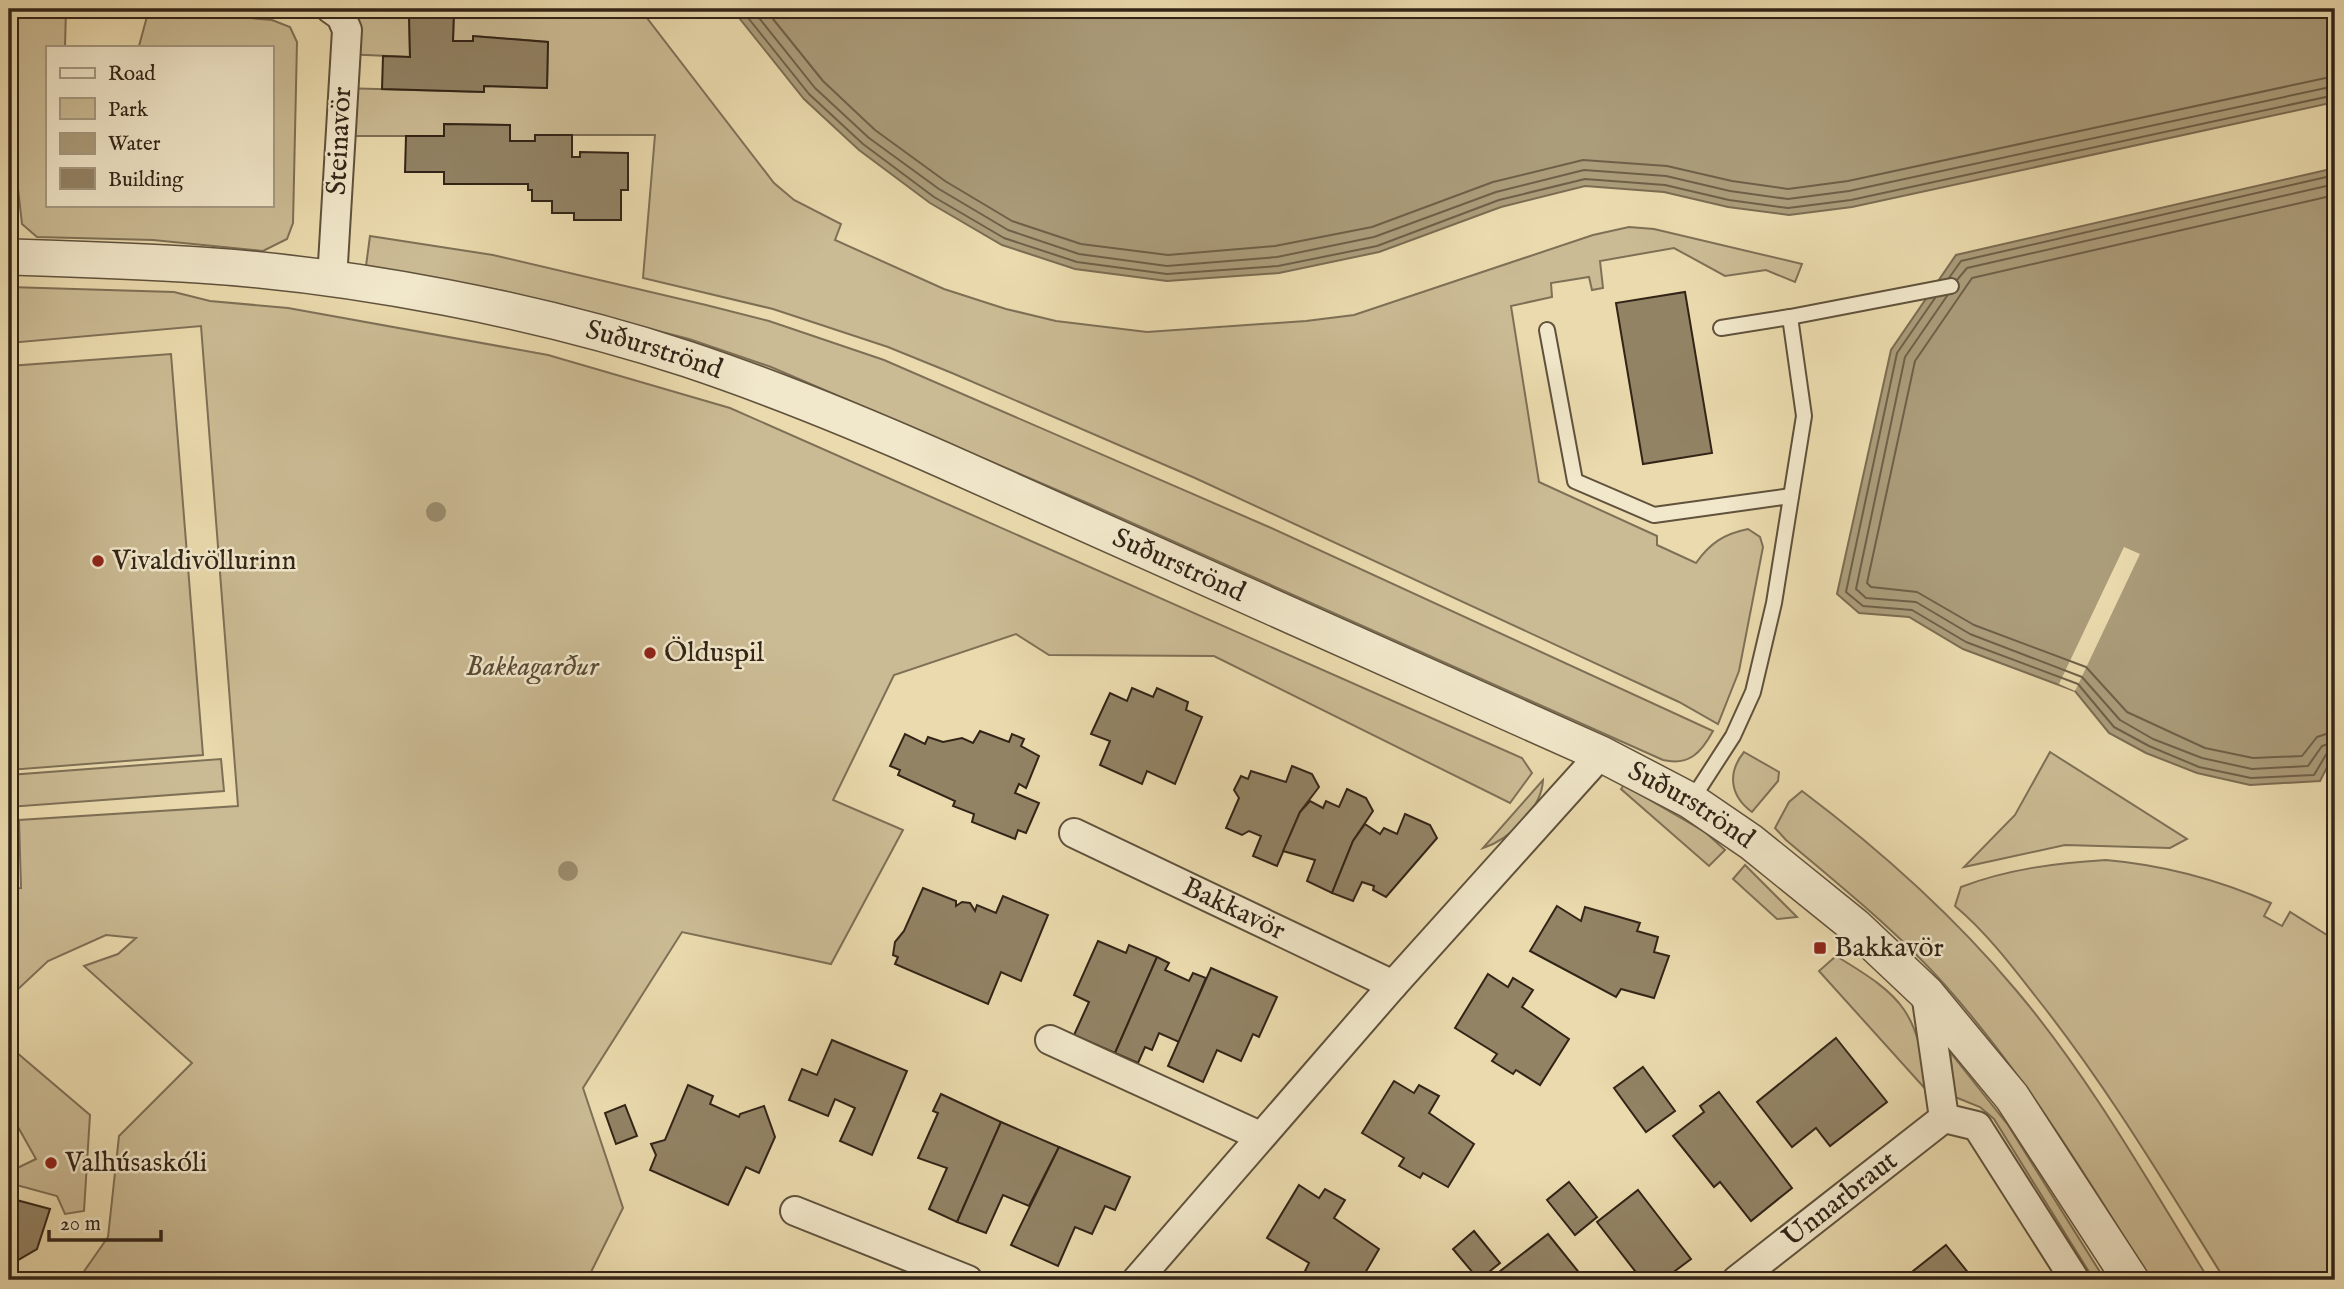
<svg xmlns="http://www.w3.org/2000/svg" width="2344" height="1289" font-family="'IM FELL English',serif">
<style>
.green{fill:#cbbb94;stroke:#7e7056;stroke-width:2;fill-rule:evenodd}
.water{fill:#ab9c7a;stroke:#7b6c52;stroke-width:2}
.pier{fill:#eadaad}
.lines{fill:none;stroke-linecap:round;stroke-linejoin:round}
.shore{stroke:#6e6048;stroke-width:2}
.building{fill:#928365;stroke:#322417;stroke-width:2}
.service-casing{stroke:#60523c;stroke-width:18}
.minor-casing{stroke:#60523c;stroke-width:32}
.tertiary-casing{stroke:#60523c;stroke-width:38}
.service{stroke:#f1e7ca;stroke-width:14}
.minor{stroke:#f1e7ca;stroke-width:28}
.tertiary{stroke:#f1e7ca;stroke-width:35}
.tree{fill:#9a8b6c}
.poi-dot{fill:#8f2418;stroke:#f1e7ca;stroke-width:2.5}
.labels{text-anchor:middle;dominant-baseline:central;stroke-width:5;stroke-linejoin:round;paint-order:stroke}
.street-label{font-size:28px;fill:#322417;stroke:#f1e7ca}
.poi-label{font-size:28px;fill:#322417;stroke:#f1e7ca;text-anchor:start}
.park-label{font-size:28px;font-style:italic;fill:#584a36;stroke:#f1e7ca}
</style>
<rect width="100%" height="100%" fill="#eadaad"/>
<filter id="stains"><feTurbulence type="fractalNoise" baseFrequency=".00286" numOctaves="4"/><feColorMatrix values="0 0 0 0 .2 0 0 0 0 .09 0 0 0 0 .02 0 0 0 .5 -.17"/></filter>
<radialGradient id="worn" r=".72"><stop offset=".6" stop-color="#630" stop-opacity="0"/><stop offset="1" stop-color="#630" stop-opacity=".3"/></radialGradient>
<g class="green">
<path d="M 9,9 L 66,9 L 65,47 L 139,46 L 149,9 L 272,20 L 290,27 L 297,42 L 293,223 L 287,239 L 263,251 L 153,240 L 37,237 L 22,224 L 9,109 ZM 47,47 L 271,47 L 271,205 L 47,205 Z"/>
<polygon points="343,9 415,9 414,14 409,15 410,57 344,54"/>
<path d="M 454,9 L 640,9 L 774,183 L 794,200 L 841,224 L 835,240 L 944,289 L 1006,309 L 1056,321 L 1147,332 L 1306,321 L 1354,315 L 1593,235 L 1629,227 L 1654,229 L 1802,264 L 1795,282 L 1766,270 L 1725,276 L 1674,248 L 1600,261 L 1603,288 L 1592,290 L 1589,277 L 1551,283 L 1552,297 L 1511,306 L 1539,482 L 1657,536 L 1657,545 L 1696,563 C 1710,543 1724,534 1748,529 L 1760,537 L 1763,547 L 1739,671 L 1718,724 L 1679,702 L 1195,478 L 952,373 L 888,347 L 773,309 L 643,278 L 655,135 L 535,135 L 535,141 L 510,141 L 509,125 L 445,124 L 444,136 L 340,136 L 342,88 L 484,92 L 484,86 L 547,88 L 548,42 L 474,36 L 473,41 L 453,41 Z"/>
<path d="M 370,236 L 493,255 L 706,305 L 769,321 L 884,360 L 1269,527 L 1713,731 C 1701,753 1689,766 1663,760 L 1092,505 L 771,367 L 689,339 L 504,291 L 366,266 Z"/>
<polygon points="9,287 174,292 210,301 288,308 548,355 730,408 1522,758 1532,773 1510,803 1214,656 1049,655 1016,634 894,675 833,800 903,830 831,964 682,932 583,1088 623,1208 587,1280 78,1280 108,1237 119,1136 192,1063 84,966 118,954 136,938 106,935 48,961 15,992 9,991 9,889 21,888 19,820 238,806 201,326 9,343"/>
<polygon points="171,354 203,755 9,770 9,366"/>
<path d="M 1744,752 L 1779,772 L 1778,781 L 1752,812 C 1730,796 1727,773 1744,752 Z"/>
<polygon points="2050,752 2187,839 2170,848 2065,845 1964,867 2015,815"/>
<polygon points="221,759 224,791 9,807 9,775"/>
<path d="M 1543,780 C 1542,808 1509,840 1483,848 Z"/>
<polygon points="1624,785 1705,832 1725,850 1709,866 1621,789"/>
<path d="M 1802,791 C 1879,849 1953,915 2015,989 C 2089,1076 2149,1183 2209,1280 L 2151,1280 C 2087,1177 2025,1075 1944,984 C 1897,931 1839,885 1786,840 L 1775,828 L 1789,802 Z"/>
<path d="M 2106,860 C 2164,865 2217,879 2271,903 L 2264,916 L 2282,926 L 2290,912 L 2335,940 L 2335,1280 L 2225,1280 C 2165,1184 2107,1086 2036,997 C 2012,966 1986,932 1955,906 L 1961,887 C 2008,869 2056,863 2106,860 Z"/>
<polygon points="1745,865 1797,917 1777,919 1733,879"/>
<path d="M 1836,956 C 1906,998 1916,1011 1929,1093 L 1819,971 Z"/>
<polygon points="9,1046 90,1115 84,1211 65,1214 57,1196 9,1183 9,1172 36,1159 9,1111"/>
<polygon points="1950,1052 2008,1125 2105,1280 2094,1280 1994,1119 1980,1107 1955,1097"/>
</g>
<g class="water">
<polygon points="732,9 2335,9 2335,102 1852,207 1789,215 1728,207 1664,192 1585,186 1501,207 1379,252 1279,273 1167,281 1075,269 1002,245 930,203 859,150 804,99"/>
<polygon points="2335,168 2335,752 2320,781 2250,785 2197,773 2146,753 2109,733 2075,691 1963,649 1909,617 1859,613 1837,594 1891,350 1956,255"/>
</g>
<polygon class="pier" points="2124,547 2140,554 2075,691 2059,684"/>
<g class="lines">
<g class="shore">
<polyline points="741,9 809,94 863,144 934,197 1004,238 1077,262 1167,274 1278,266 1377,246 1499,200 1585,179 1665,185 1729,200 1788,208 1851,200 2335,95"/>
<polyline points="752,9 815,88 869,138 939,189 1008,230 1079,254 1167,266 1277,257 1374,237 1496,192 1584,170 1666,176 1730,191 1788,199 1849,191 2335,86"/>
<polyline points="765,9 823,81 875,130 945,181 1012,221 1081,244 1168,255 1275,246 1372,227 1493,182 1583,160 1667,166 1732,181 1788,189 1848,181 2335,76"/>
<polyline points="2335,195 1972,278 1915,361 1867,583 1871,587 1917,592 1974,625 2086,667 2127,712 2205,748 2253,758 2302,756 2317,737 2335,731"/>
<polyline points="1949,278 1961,261 2335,175"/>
<polyline points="1957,280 1967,268 2335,184"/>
<polyline points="1947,296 1905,357 1856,589 1866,598 1916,602 1970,634 2082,677 2120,720 2153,739 2202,758 2252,769 2308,766 2322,746 2335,742"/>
<polyline points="1935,298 1897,353 1846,592 1863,606 1912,610 1966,642 2078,684 2114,727 2149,746 2199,767 2251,778 2314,775 2327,753 2335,751"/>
</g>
</g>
<g class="building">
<polygon points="415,9 454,9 453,41 473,41 473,36 548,42 547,88 484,86 484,92 382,89 383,56 410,57 409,14 414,14"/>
<polygon points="444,124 510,125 510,141 535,141 535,135 572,135 572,157 580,157 580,152 628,153 628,190 621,190 621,220 574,220 574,213 552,213 552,201 532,201 532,190 528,190 528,184 444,184 444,172 405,172 406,136 444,136"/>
<polygon points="1685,292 1712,453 1643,464 1616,303"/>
<polygon points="1132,688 1153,697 1157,688 1188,702 1186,710 1202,717 1175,784 1147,771 1142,784 1100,765 1110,741 1091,734 1110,693 1127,701"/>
<polygon points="980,731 1009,742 1012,734 1024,739 1021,746 1039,756 1026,788 1019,784 1015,793 1039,803 1026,833 1018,830 1015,839 972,822 974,814 953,806 955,801 898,775 900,770 890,766 905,734 925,744 928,737 943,742 962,738 973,743"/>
<polygon points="1292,766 1312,774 1319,787 1300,812 1277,866 1253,856 1261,836 1249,831 1242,835 1226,828 1239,798 1234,790 1241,776 1248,779 1251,771 1286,782"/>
<polygon points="1347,789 1366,798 1373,811 1353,841 1332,893 1307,881 1315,860 1283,851 1300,812 1310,801 1323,808 1326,801 1339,807"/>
<polygon points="1405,814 1430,825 1437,838 1386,897 1373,890 1374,886 1362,882 1353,901 1332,893 1353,841 1365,824 1380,834 1384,828 1397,834"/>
<polygon points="923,888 956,901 956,906 962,902 970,903 975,911 977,905 996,913 1003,896 1048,915 1021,981 1001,972 988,1004 895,964 898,957 893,955 895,942 904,931"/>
<polygon points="1557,906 1581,921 1585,907 1640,923 1637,931 1658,937 1654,952 1669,956 1654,998 1621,989 1616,997 1530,951"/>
<polygon points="1098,941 1126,953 1129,945 1157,957 1115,1053 1074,1035 1089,1002 1074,995"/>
<polygon points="1157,957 1169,963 1165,970 1189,981 1193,973 1206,978 1179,1042 1159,1033 1152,1050 1145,1047 1138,1063 1115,1053"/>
<polygon points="1211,968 1277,997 1259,1037 1253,1034 1241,1061 1217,1050 1203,1082 1168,1066"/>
<polygon points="1488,974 1508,987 1513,978 1533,990 1522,1007 1569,1039 1540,1085 1516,1070 1513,1074 1492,1061 1497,1054 1455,1028"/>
<polygon points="1836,1038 1887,1102 1830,1146 1816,1128 1792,1147 1757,1102"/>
<polygon points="832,1040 907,1071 872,1155 840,1141 855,1108 835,1099 828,1116 789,1100 802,1069 817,1075"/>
<polygon points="1643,1067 1675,1111 1646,1132 1614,1088"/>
<polygon points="1394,1081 1414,1093 1419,1085 1439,1096 1429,1113 1474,1144 1448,1187 1423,1173 1420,1178 1399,1166 1404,1158 1362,1133"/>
<polygon points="688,1085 713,1096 710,1104 739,1117 740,1114 764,1106 775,1137 759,1173 746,1167 728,1205 650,1170 656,1155 651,1144 665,1140"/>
<polygon points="1719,1092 1792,1188 1751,1221 1720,1182 1714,1187 1673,1136 1704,1112 1700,1106"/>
<polygon points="941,1094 1001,1122 957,1222 929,1209 947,1168 918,1158 938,1113 933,1111"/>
<polygon points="625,1105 637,1136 616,1144 605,1113"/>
<polygon points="1001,1122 1059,1147 1029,1206 1003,1195 986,1233 957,1222"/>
<polygon points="1059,1147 1130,1177 1115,1210 1105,1206 1092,1234 1075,1227 1058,1266 1011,1245"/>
<polygon points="1569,1182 1597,1217 1575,1235 1547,1200"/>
<polygon points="1299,1185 1319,1198 1325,1189 1345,1200 1334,1218 1379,1249 1361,1280 1321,1280 1305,1271 1309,1263 1267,1238"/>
<polygon points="1638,1190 1691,1259 1663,1280 1642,1280 1597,1222"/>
<polygon points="9,1198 50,1209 37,1249 15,1262 17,1266 9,1270"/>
<polygon points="1474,1231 1500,1263 1479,1280 1453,1249"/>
<polygon points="1548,1234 1585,1280 1505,1280 1499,1272"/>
<polygon points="1946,1245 1974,1280 1913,1280 1908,1275"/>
</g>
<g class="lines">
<defs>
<g id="service">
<polyline points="1790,317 1951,286"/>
<polyline points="1547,330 1575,481 1654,515 1791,496"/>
<polyline points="1691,801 1733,736 1753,692 1774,603 1804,416 1790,317 1721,328"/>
</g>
<g id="minor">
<polyline points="331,9 341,16 347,30 332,280"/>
<path id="s1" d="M 1074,833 L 1393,985"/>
<polyline points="1926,993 1944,1118"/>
<polyline points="1050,1040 1260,1136"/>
<polyline points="1944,1118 1977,1126 2075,1280"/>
<polyline points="795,1211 968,1280"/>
<polyline points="1137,1280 1393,985 1601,754"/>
<path id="s2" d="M 1737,1280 L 1944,1118"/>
</g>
<g id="tertiary">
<path id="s3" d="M 9,257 C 72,259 136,261 199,265 C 355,275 538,310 687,359 C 774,388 859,423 943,460 L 1601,754 L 1691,801 L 1751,842 L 1855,926 L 1926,993 L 2012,1097 L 2131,1280"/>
</g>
</defs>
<use href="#service" class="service-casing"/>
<use href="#minor" class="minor-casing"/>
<use href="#tertiary" class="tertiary-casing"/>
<use href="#service" class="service"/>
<use href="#minor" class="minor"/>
<use href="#tertiary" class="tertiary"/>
</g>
<g class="tree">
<circle cx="436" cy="512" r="10"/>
<circle cx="568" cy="871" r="10"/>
</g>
<g class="poi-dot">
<circle cx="98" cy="561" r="7"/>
<circle cx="650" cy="653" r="7"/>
<rect x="1813" y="941" width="14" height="14" rx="3.5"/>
<circle cx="51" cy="1163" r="7"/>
</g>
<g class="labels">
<g class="street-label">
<text transform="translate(340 141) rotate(-87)">Steinavör</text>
<text stroke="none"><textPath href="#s3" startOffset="654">Suðurströnd</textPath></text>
<text stroke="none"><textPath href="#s3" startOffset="1222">Suðurströnd</textPath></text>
<text stroke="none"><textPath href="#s3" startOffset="1788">Suðurströnd</textPath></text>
<text stroke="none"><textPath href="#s1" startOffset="177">Bakkavör</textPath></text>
<text stroke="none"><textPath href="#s2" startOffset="131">Unnarbraut</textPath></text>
</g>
<g class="poi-label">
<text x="112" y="561">Vivaldivöllurinn</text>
<text x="664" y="653">Ölduspil</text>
<text x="1834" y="948">Bakkavör</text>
<text x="65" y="1163">Valhúsaskóli</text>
</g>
<g class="park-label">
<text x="532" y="667">Bakkagarður</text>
</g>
</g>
<rect width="2344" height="1289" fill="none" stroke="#eadaad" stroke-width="35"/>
<rect x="10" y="10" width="2323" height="1268" fill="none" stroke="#322417" stroke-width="3.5"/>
<rect x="18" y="18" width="2309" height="1254" fill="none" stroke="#322417" stroke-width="2"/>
<rect x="46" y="46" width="228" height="161" fill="#f1e7ca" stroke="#a59982" stroke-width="2"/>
<rect x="60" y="68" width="35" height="10" fill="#f1e7ca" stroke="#a59982" stroke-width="2"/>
<text x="108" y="80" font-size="21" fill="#322417">Road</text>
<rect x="60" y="98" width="35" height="21" fill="#cbbb94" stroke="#a59982" stroke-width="2"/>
<text x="108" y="116" font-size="21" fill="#322417">Park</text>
<rect x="60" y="133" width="35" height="21" fill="#ab9c7a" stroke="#a59982" stroke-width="2"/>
<text x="108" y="150" font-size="21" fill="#322417">Water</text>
<rect x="60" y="168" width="35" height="21" fill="#928365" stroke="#a59982" stroke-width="2"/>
<text x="108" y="186" font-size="21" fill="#322417">Building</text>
<path d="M49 1230v10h112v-10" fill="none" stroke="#322417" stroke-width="3.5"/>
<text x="60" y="1230" font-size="21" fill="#322417" stroke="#f1e7ca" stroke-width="5" paint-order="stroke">20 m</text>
<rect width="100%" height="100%" filter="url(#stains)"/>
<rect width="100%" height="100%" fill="url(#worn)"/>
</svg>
